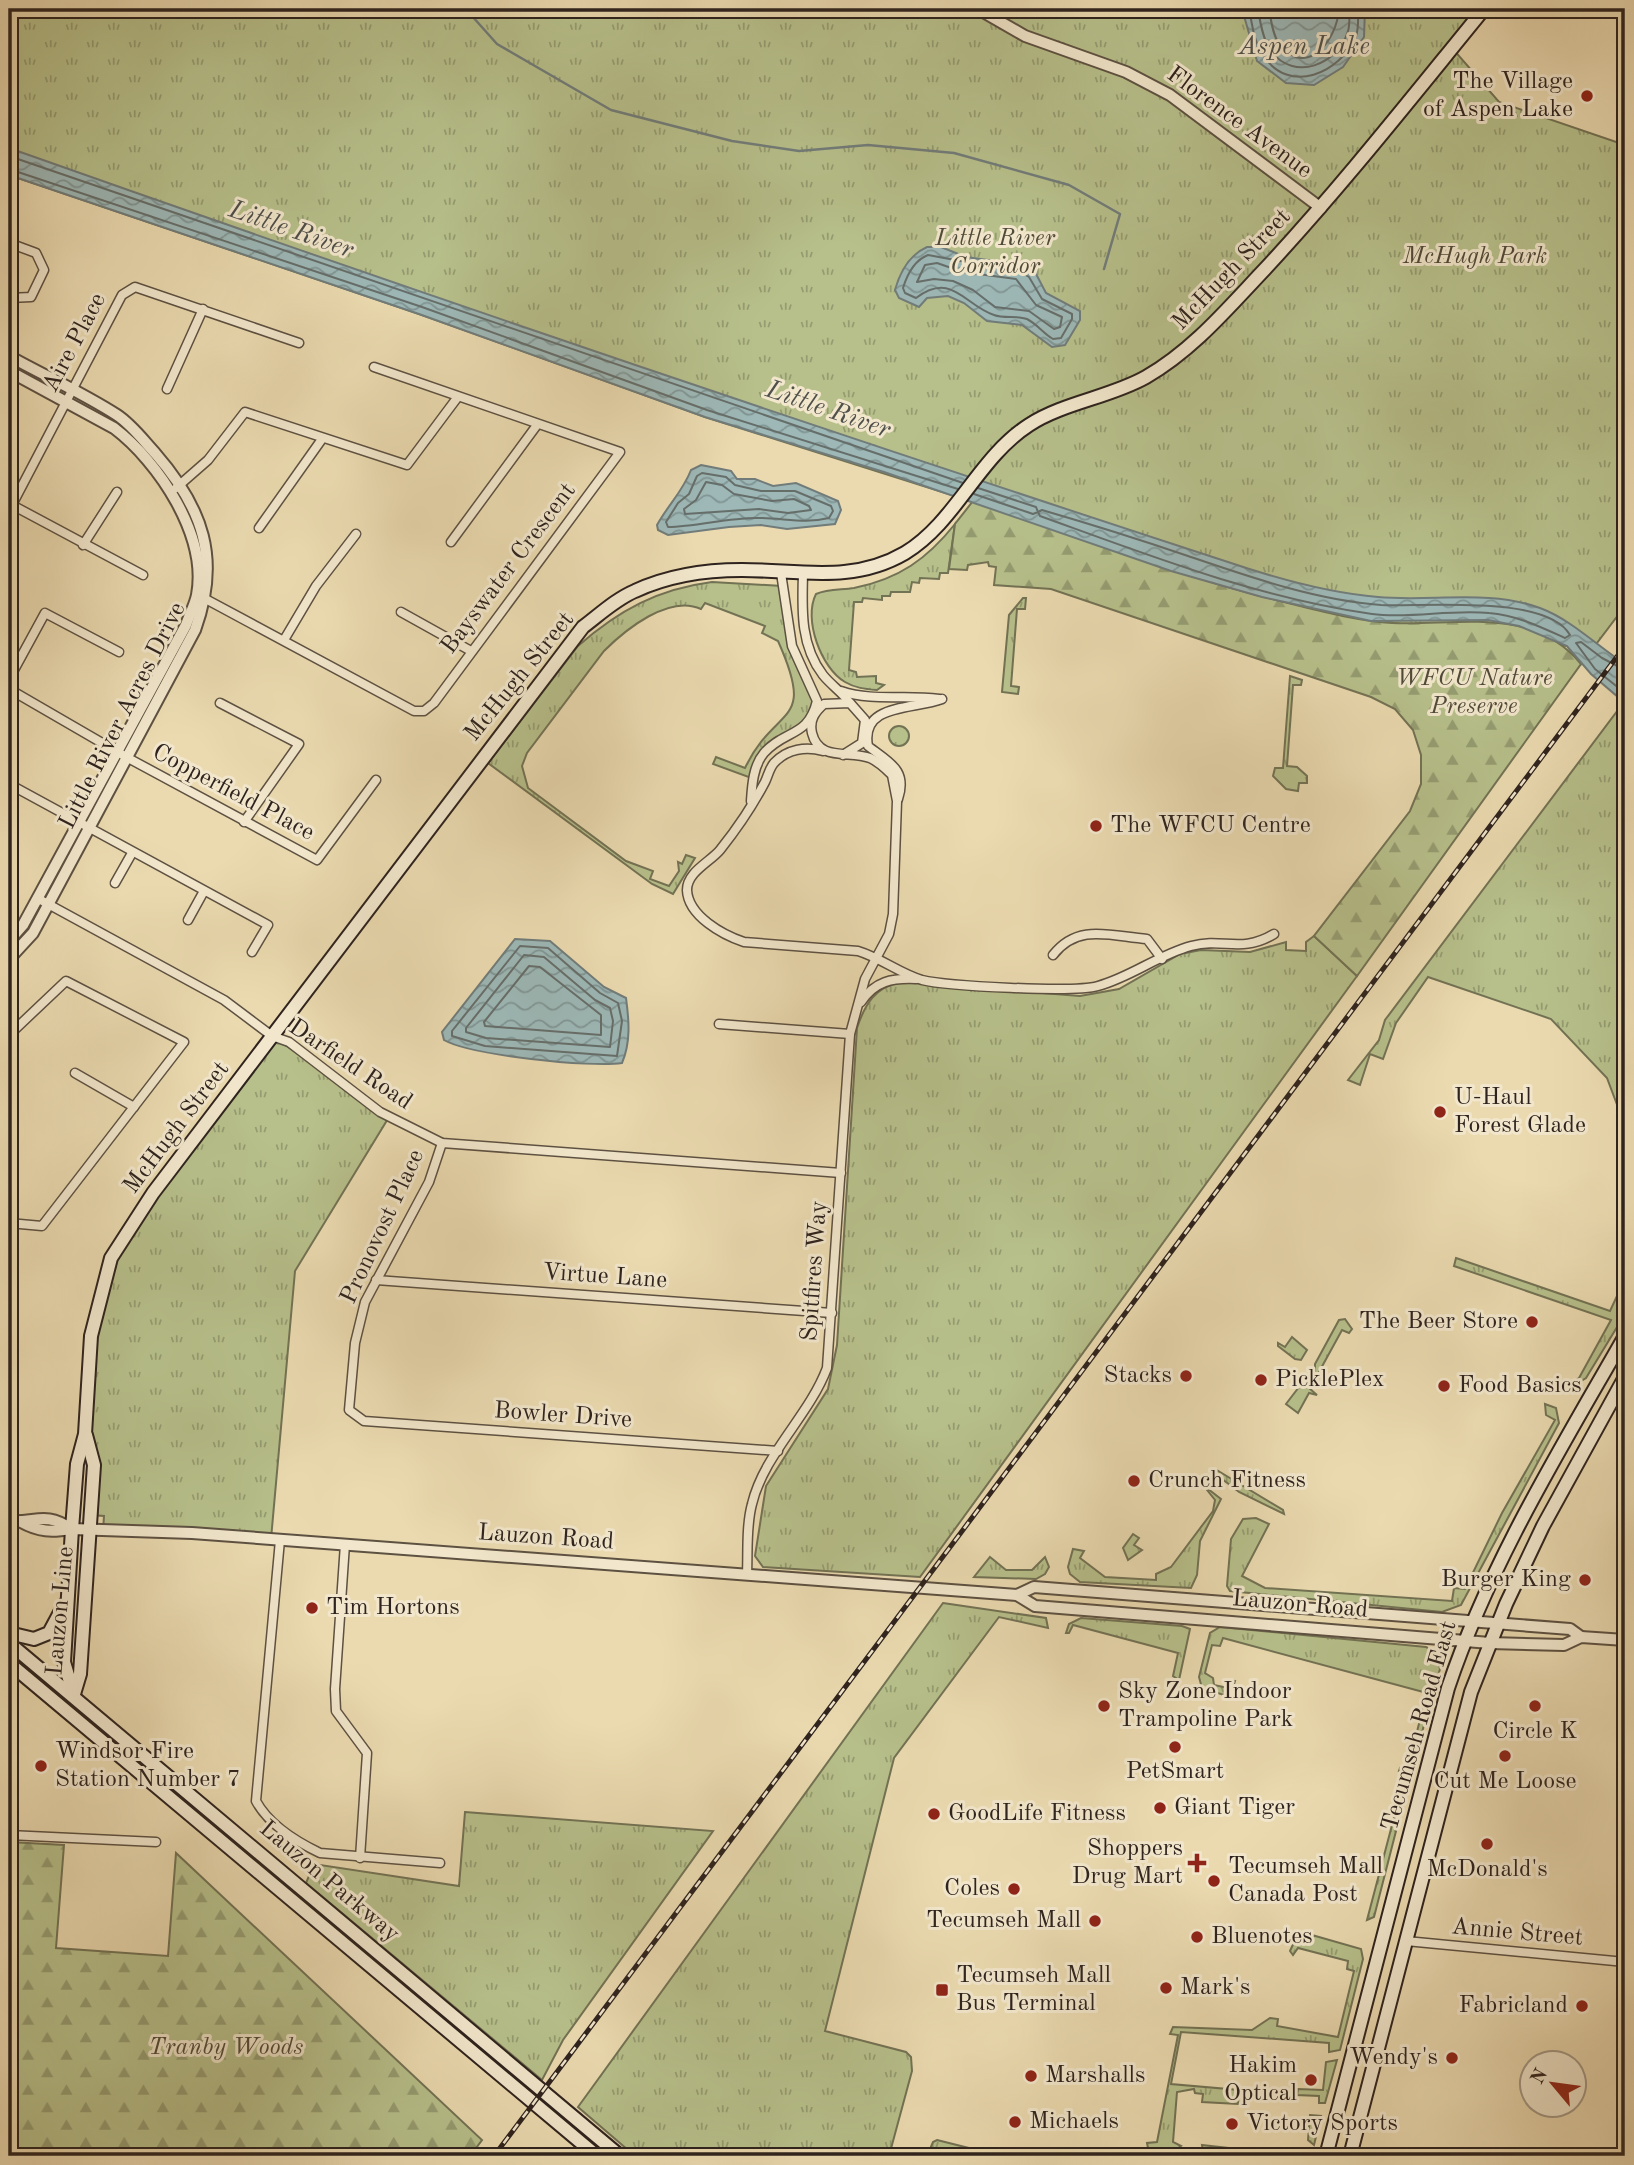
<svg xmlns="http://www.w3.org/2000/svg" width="1634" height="2165" font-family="'Old Standard TT',serif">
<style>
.grass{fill:url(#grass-tufts);stroke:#727254;stroke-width:2}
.forest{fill:url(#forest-firs);stroke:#727254;stroke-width:2}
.water{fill:url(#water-waves);stroke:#717c7a;stroke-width:2}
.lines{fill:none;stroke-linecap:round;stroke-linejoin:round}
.shore{stroke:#666e6a;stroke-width:2}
.stream{stroke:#717c7a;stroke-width:2.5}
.minor-casing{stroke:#5d5142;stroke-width:11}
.tertiary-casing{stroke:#5d5142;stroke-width:14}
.secondary-casing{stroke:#2e231e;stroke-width:16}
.minor{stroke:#f2e7cc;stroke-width:8}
.tertiary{stroke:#f2e7cc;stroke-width:10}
.secondary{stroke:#f2e7cc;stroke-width:12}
.rail-casing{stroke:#2e231e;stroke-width:5}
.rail{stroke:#f2e7cc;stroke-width:2.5;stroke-dasharray:8;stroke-linecap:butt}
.poi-dot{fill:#8f2418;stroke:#f2e7cc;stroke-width:2.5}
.labels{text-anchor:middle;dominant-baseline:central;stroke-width:6;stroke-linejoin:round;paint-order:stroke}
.poi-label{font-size:24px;fill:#2e231e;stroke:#f2e7cc;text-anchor:start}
.street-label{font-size:24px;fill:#2e231e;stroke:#f2e7cc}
.park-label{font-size:24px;font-style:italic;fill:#504a39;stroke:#f2e7cc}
.water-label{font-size:26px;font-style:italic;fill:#4f504c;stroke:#f2e7cc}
</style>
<defs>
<pattern id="grass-tufts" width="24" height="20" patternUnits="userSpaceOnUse" patternTransform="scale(1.75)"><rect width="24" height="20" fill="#b7c08b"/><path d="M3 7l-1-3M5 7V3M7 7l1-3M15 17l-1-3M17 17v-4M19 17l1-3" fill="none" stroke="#959c71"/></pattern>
<pattern id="forest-firs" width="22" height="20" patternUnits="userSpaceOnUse" patternTransform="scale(1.75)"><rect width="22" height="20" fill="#b7c08b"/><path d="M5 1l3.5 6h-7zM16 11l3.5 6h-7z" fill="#959c71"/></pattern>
<pattern id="water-waves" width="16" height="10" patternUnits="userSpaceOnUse" patternTransform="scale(1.75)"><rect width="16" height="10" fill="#9db8b7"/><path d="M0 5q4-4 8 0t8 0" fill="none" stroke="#809594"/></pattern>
</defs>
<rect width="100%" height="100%" fill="#ebdab0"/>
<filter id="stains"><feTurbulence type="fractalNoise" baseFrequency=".00286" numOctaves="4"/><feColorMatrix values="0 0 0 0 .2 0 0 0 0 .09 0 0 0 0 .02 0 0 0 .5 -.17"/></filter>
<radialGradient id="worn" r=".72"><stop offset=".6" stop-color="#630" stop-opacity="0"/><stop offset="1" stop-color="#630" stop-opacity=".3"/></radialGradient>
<g class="grass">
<polygon points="9,9 1484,9 1452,48 1499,102 1625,145 1625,606 1581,664 1567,646 1394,623 1037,522 705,417 419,314 9,175"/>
<path d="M 955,524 L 948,573 L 940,573 L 939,579 L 920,578 L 919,583 L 912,582 L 910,592 L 891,592 L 890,596 L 882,596 L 882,600 L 863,598 L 862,602 L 854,602 L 849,670 L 856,672 L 857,677 L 876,676 L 876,683 L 884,685 L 877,690 C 865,689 855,688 845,682 C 821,668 803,619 816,594 C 828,589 841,590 854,588 C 899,579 927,559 955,524 Z"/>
<path d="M 712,582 L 782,586 L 792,646 L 814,693 L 814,713 L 762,754 L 754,779 L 713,764 L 716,757 L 745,768 C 776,703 817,728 778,641 L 762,633 L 765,626 L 705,603 L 701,609 C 669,594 625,630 604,651 L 527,753 L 522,766 L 528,788 L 626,861 L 653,871 L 650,879 L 669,886 L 679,871 L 678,862 L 682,864 L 686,855 L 695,858 L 673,894 L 652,884 L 488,763 L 578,646 C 619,610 658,589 712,582 Z"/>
<polygon points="1023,598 1026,598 1025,609 1017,609 1011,686 1019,687 1018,694 1002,692 1009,615"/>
<polygon points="1290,676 1302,680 1301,685 1293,685 1287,766 1297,767 1307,776 1307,783 1299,783 1298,791 1286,789 1273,776 1275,768 1283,768"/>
<polygon points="1624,702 1625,1126 1607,1078 1551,1019 1428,977 1396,1023 1383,1059 1370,1054 1360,1085 1348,1080 1379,1040 1385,1020"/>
<circle cx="899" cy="736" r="10"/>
<path d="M 1314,936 L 1357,976 L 920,1577 L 763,1567 L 755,1556 L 766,1486 L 828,1389 L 837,1345 L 857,1028 C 865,1004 875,987 901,982 L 1080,996 L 1119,989 L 1180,954 L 1201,950 L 1250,952 L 1286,942 L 1286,950 L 1306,951 L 1306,942 Z"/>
<polygon points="272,1036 389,1117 295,1271 271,1539 103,1531 104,1516 91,1515 94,1465 85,1434 91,1336 111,1258"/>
<polygon points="1456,1258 1610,1311 1625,1279 1625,1314 1586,1378 1578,1383 1570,1383 1579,1378 1611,1320 1454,1266"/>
<polygon points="1345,1319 1352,1329 1349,1333 1342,1330 1319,1372 1326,1377 1324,1381 1315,1373 1315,1364 1339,1320"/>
<polygon points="1292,1337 1307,1350 1301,1360 1295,1359 1278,1346 1278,1343 1285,1347"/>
<polygon points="1299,1387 1309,1388 1317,1395 1309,1393 1298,1413 1286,1404"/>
<polygon points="1545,1404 1556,1408 1559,1423 1461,1605 1442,1612 1230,1591 1227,1586 1231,1539 1243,1519 1256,1518 1269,1524 1242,1576 1265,1588 1452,1601 1454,1588 1465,1589 1502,1513 1555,1420 1546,1415"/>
<polygon points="1215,1469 1283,1510 1284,1514 1239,1492 1213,1472"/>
<polygon points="1203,1485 1221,1499 1200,1541 1197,1575 1191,1588 1080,1582 1070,1574 1068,1567 1073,1549 1084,1551 1080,1558 1105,1577 1156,1580 1156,1574 1171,1567 1213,1511 1215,1500"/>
<polygon points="1133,1534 1139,1538 1134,1545 1142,1550 1128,1560 1123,1548"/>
<polygon points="990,1557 1006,1570 1032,1570 1045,1557 1049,1567 1045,1574 1036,1579 974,1577"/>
<polygon points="943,1603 1046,1618 1048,1628 999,1617 894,1758 825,2031 906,2052 911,2057 912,2071 889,2156 635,2156 578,2107"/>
<polygon points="1081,1618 1182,1626 1190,1629 1179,1680 1173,1676 1178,1653 1073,1625 1069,1633 1066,1633 1069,1624"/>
<polygon points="1220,1627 1426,1647 1436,1652 1440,1669 1411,1771 1399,1771 1400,1768 1407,1770 1427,1693 1223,1638 1220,1646 1212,1645 1205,1673 1213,1678 1214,1685 1228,1688 1230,1680 1235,1681 1230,1697 1202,1688 1199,1677 1210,1633"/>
<polygon points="1396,1786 1406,1792 1374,1917 1367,1920 1401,1791"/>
<polygon points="465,1812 713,1831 563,2040 542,2080 306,1883 314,1864 459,1886"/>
<polygon points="1305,1933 1361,1949 1363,1959 1340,2050 1329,2052 1329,2043 1181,2032 1171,2084 1239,2090 1238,2104 1202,2102 1203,2094 1195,2093 1194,2089 1177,2092 1173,2142 1181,2146 1174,2151 1148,2148 1147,2143 1157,2142 1178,2035 1170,2034 1173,2027 1252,2030 1270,2018 1278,2019 1277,2026 1338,2037 1354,1971 1347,1969 1348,1961 1298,1948 1293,1955 1290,1951 1296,1938"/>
<polygon points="1337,2060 1325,2103 1319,2103 1319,2096 1297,2095 1298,2089 1323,2090 1326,2062"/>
<polygon points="1310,2115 1321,2116 1314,2145 1308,2140"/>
<polygon points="937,2140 1001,2156 927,2156 933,2142"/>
<polygon points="1202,2145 1237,2149 1228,2154 1203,2152"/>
</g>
<g class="forest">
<path d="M 973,501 C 1079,537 1183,578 1292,604 C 1325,612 1358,621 1392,623 C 1458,626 1533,605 1581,664 L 1357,976 L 1314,936 L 1410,811 L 1421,784 L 1421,755 L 1413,730 L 1395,709 L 1371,697 L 1051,589 L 994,585 L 996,567 L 989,566 L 988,562 L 968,565 L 967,570 L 949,569 L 955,524 Z"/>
<polygon points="9,1842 64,1845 56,1948 168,1956 176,1853 482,2140 470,2156 9,2156"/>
</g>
<g class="water">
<polygon points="1242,9 1365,9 1364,37 1343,67 1314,85 1286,83 1257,61"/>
<path d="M 9,148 C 413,291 820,429 1228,562 C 1275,578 1328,593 1378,597 C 1431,602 1489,589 1540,608 C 1572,620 1597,646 1625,664 L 1625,703 L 1591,674 L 1567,646 L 1519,626 L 1488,620 L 1371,621 L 1262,597 L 1171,571 L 884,472 L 705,417 L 419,314 L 9,175 Z"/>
<path d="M 927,247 L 941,247 L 966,257 L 1023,265 L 1035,272 L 1046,293 L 1080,311 L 1080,320 L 1065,345 L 1052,347 L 1022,325 L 987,321 L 964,303 L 948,296 L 927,298 L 919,307 L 899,298 L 895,290 C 900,272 909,255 927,247 Z"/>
<path d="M 701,465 L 731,471 L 737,479 L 755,479 L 773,486 L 796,483 L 838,501 L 841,510 L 835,524 L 787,529 L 761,525 L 729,527 L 668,535 L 658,530 L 657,525 C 668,505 683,491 691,470 Z"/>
<path d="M 515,939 L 550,941 L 604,987 L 626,998 C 629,1020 631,1042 622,1063 C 591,1068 470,1055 444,1040 L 442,1032 Z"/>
</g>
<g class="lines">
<g class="shore">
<path d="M 1249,9 C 1252,23 1254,43 1263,55 C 1289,96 1341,73 1356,36 C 1359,28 1358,17 1358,9"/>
<path d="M 1258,9 C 1260,21 1263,41 1271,51 C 1294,82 1338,65 1348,31 C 1350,25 1349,15 1350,9"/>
<path d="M 1269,9 C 1271,20 1273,37 1280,45 C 1308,79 1337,39 1339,9"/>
<polyline points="9,156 963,483"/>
<polyline points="9,169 422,307 707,410 958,489"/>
<path d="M 928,255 L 1020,272 L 1029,277 L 1042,299 L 1072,314 L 1072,319 L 1061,338 L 1053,339 C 1044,334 1037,324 1027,319 C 1017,315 1004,319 994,315 C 964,305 952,271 916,298 L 905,293 L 903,288 C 907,275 915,260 928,255 Z"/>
<polygon points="937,263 963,272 1016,279 1036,305 1062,317 1060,327 1054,329 1029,311 995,307 973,290 953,281 934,279 917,282 925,265"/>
<path d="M 702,473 L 726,477 L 735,485 L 761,491 L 795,491 L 831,506 L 833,511 L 829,518 C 805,524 784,518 759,518 C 729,517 697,527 668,527 L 666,522 L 678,503 L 689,494 L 697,476 Z"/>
<polygon points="706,482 722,485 734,494 772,501 794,499 809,506 811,510 788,513 759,509 685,514 684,509 696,500"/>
<polyline points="974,494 1033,514 1038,512 1036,507 978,488"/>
<path d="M 1042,510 C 1090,524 1138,539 1185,555 C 1247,576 1314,600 1381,605 C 1423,607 1547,594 1570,635 L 1565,638 C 1541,627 1516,615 1489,613 C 1450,609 1411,619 1372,614 C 1258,598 1148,555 1040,516 L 1038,512 Z"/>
<polyline points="1625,670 1602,658 1581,642 1576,643 1595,669 1625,693"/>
<polygon points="520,946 548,948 600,993 618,1003 622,1021 617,1056 485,1046 452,1036 452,1031"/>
<polygon points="524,955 544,957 595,1000 610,1008 613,1021 610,1047 486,1038 466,1032 466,1028"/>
<polygon points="529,966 540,967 601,1015 601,1035 485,1026 484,1022"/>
</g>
<polyline class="stream" points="472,9 472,16 497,44 611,110 732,141 799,151 868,145 954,153 1069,185 1120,214 1104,269"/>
<defs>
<g id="minor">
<polyline points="9,243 36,253 44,270 31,297 9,298"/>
<polyline points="167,389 203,309"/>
<polyline points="176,488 208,460 245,412 407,465 457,398"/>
<polyline points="259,528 322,439"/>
<polyline points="451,542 537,425"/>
<polyline points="83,545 117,492"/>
<path d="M 803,574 C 802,609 800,645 823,675 C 831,685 842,692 850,703"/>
<polyline points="143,575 12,505 122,295 135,287 299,343"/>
<polyline points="200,596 414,711 424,711 434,703 620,452 374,367"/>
<polyline points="401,612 471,651"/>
<polyline points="284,640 316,586 356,534"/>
<polyline points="9,679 45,613 119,652"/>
<polyline points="9,689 128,758 317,860 376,780"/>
<path d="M 841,691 C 874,702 905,694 939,699"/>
<polyline points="220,703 299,744 244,822"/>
<path d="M 823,751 C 806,746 787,749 774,763 C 769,769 768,776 765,782 C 753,805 736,830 720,850 C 710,862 687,872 687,890 C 688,916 723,935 744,942 L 858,951 C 881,958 899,973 922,980 C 947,986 1074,993 1098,986 C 1131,977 1158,955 1191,946 C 1224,937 1240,954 1274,934"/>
<polyline points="9,784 268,925 252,952"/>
<path d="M 898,799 C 908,769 888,762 868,746 C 860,703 913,710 942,699"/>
<path d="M 751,801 C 752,786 753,766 764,753 C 785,729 808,738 817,701 L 792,646 L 781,573"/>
<polyline points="115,883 132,853"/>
<polyline points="37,898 224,1000 272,1036 289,1042 380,1112 442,1143 841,1173"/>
<polyline points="188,920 204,891"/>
<path d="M 1053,955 C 1078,923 1110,936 1147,939 L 1162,959"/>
<path d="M 861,1002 C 875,981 892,978 916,979"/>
<polyline points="719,1024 850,1034"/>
<polyline points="9,1035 66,981 184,1042 42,1226 9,1223"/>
<polyline points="75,1073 134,1107"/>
<polyline points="9,1135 13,1134"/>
<polyline points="442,1143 429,1182 365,1302 355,1343 349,1410 364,1421 778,1451"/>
<polyline points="376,1280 832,1313"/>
<path d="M 280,1540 L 256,1801 C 269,1825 295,1841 320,1853 L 440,1863"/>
<polyline points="345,1544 335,1689 336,1711 367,1753 360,1858"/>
<path d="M 747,1574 C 748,1552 746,1526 752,1504 C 764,1454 809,1416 827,1368 L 850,1034 L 865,979 L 889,934 L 893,914 L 897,801 L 892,775 C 885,768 879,762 870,758 C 849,750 819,762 812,733 C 809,720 815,712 824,704 L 850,703 L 865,720 L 862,743 L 843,755"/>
<polyline points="9,1835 156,1842"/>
<polyline points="1406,1941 1625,1962"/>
</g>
<g id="tertiary">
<polyline points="978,9 1025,36 1126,72 1170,95 1321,208"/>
<path d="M 9,356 C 45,376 83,393 117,415 C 132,425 143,440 155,453 C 203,508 221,559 195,630 L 33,933 L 9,959"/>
<path d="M 9,371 L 114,428 C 159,462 208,536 197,595 C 195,605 189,616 186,625 L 23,925 L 9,941"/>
<path d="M 9,1521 C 37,1523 44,1511 72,1529"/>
<path d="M 21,1522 C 39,1532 51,1532 72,1529 L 192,1533 L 1017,1595 L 1035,1606 L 1490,1643 L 1564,1645 L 1581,1637 L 1625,1640"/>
<polyline points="1017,1595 1034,1587 1570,1629 1581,1637"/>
</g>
<g id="secondary">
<polyline points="9,1633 34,1639 49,1633 64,1605"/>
<polyline points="9,1643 620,2156"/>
<polyline points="9,1663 597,2156"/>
<polyline points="74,1694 80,1674 94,1465 86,1435"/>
<path d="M 74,1695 L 64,1662 L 72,1529 L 77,1464 L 85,1434 L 91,1336 L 111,1258 L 153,1193 L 583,627 C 599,615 616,599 635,591 C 667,576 706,570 742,570 C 799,570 852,584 905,553 C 956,522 978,458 1029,425 C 1062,403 1111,397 1146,377 C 1193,350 1228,308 1265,269 C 1342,186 1412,97 1484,9"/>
<path d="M 1326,2156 L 1448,1688 C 1490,1563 1560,1450 1625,1336"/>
<polyline points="1350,2156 1471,1692 1506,1604 1543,1526 1625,1377"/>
</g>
</defs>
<use href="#minor" class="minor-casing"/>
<use href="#tertiary" class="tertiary-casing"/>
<use href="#secondary" class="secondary-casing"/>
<use href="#minor" class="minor"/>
<use href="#tertiary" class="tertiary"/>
<use href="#secondary" class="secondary"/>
<defs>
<polyline id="rail" points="494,2156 1625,646"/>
</defs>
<use href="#rail" class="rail-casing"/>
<use href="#rail" class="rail"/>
</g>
<g class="poi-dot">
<circle cx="1587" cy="96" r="7"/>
<circle cx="1096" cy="826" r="7"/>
<circle cx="1440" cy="1112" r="7"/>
<circle cx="1532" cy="1322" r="7"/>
<circle cx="1186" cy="1376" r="7"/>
<circle cx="1261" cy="1380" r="7"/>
<circle cx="1444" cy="1386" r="7"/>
<circle cx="1134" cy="1481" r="7"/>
<circle cx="1585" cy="1580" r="7"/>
<circle cx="312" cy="1608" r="7"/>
<circle cx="1104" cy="1706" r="7"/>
<circle cx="1535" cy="1706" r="7"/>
<circle cx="1175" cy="1747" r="7"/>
<circle cx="1505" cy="1756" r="7"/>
<circle cx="41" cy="1766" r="7"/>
<circle cx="1160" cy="1808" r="7"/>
<circle cx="934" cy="1814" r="7"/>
<circle cx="1487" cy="1844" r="7"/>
<path d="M1193.5 1852.5h7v7h7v7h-7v7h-7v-7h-7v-7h7z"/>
<circle cx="1214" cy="1881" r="7"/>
<circle cx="1014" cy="1889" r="7"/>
<circle cx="1095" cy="1921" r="7"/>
<circle cx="1197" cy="1937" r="7"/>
<circle cx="1166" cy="1988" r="7"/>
<rect x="935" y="1983" width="14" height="14" rx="3.5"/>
<circle cx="1582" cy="2006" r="7"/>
<circle cx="1452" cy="2058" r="7"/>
<circle cx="1031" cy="2076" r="7"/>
<circle cx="1311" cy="2080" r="7"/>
<circle cx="1015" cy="2122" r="7"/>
<circle cx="1232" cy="2124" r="7"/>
</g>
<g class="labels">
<g class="poi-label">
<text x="1573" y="82" text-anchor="end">The Village<tspan x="1573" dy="28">of Aspen Lake</tspan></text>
<text x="1110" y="826">The WFCU Centre</text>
<text x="1454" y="1098">U-Haul<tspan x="1454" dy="28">Forest Glade</tspan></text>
<text x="1518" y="1322" text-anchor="end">The Beer Store</text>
<text x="1172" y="1376" text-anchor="end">Stacks</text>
<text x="1275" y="1380">PicklePlex</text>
<text x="1458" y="1386">Food Basics</text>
<text x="1148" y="1481">Crunch Fitness</text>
<text x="1571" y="1580" text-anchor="end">Burger King</text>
<text x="326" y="1608">Tim Hortons</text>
<text x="1118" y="1692">Sky Zone Indoor<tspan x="1118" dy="28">Trampoline Park</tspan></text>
<text x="1535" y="1732" text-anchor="middle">Circle K</text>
<text x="55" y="1752">Windsor Fire<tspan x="55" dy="28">Station Number 7</tspan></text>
<text x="1175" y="1772" text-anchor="middle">PetSmart</text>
<text x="1505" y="1782" text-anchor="middle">Cut Me Loose</text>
<text x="1174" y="1808">Giant Tiger</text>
<text x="948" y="1814">GoodLife Fitness</text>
<text x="1183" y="1849" text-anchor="end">Shoppers<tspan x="1183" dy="28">Drug Mart</tspan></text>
<text x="1228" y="1867">Tecumseh Mall<tspan x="1228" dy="28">Canada Post</tspan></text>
<text x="1487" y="1870" text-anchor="middle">McDonald's</text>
<text x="1000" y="1889" text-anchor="end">Coles</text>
<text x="1081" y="1921" text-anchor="end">Tecumseh Mall</text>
<text x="1211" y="1937">Bluenotes</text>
<text x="956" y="1976">Tecumseh Mall<tspan x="956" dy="28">Bus Terminal</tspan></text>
<text x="1180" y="1988">Mark's</text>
<text x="1568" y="2006" text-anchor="end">Fabricland</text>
<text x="1438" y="2058" text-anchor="end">Wendy's</text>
<text x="1297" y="2066" text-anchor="end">Hakim<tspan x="1297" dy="28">Optical</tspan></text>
<text x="1045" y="2076">Marshalls</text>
<text x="1029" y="2122">Michaels</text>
<text x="1246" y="2124">Victory Sports</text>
</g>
<g class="street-label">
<text transform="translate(1239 123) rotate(36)">Florence Avenue</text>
<text transform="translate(1232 270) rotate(-46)">McHugh Street</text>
<text transform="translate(75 343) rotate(-62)">Aire Place</text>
<text transform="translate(509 569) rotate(-53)">Bayswater Crescent</text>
<text transform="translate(520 677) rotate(-51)">McHugh Street</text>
<text transform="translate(123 716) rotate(-63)">Little River Acres Drive</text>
<text transform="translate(233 793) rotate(28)">Copperfield Place</text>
<text transform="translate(350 1065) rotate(34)">Darfield Road</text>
<text transform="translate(177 1128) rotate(-53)">McHugh Street</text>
<text transform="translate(383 1227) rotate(-65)">Pronovost Place</text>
<text transform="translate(815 1271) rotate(-86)">Spitfires Way</text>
<text transform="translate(605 1277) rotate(4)">Virtue Lane</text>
<text transform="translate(563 1416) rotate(4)">Bowler Drive</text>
<text transform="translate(546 1538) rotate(4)">Lauzon Road</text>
<text transform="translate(1300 1605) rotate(5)">Lauzon Road</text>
<text transform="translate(61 1611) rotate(-85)">Lauzon Line</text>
<text transform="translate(1420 1726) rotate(-74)">Tecumseh Road East</text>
<text transform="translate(329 1882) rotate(40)">Lauzon Parkway</text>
<text transform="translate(1517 1933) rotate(5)">Annie Street</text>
</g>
<g class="park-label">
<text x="995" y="239">Little River<tspan x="995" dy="28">Corridor</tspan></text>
<text x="1475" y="257">McHugh Park</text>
<text x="1474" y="679">WFCU Nature<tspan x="1474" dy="28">Preserve</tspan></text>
<text x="226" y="2048">Tranby Woods</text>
</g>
<g class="water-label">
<text x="1304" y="47">Aspen Lake</text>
<text transform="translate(291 230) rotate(19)">Little River</text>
<text transform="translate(828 410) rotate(19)">Little River</text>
</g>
</g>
<rect width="1634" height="2165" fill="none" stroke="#ebdab0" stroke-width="35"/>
<rect x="10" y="10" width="1613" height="2144" fill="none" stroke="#2e231e" stroke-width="3.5"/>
<rect x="18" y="18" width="1599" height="2130" fill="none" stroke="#2e231e" stroke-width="2"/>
<g transform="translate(1553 2084) rotate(299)"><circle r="33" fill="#f2e7cc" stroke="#a49986" stroke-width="2"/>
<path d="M0-5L12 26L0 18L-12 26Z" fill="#8f2418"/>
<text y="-10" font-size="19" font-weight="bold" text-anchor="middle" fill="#2e231e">N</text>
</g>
<rect width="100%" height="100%" filter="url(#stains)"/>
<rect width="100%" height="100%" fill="url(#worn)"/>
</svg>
